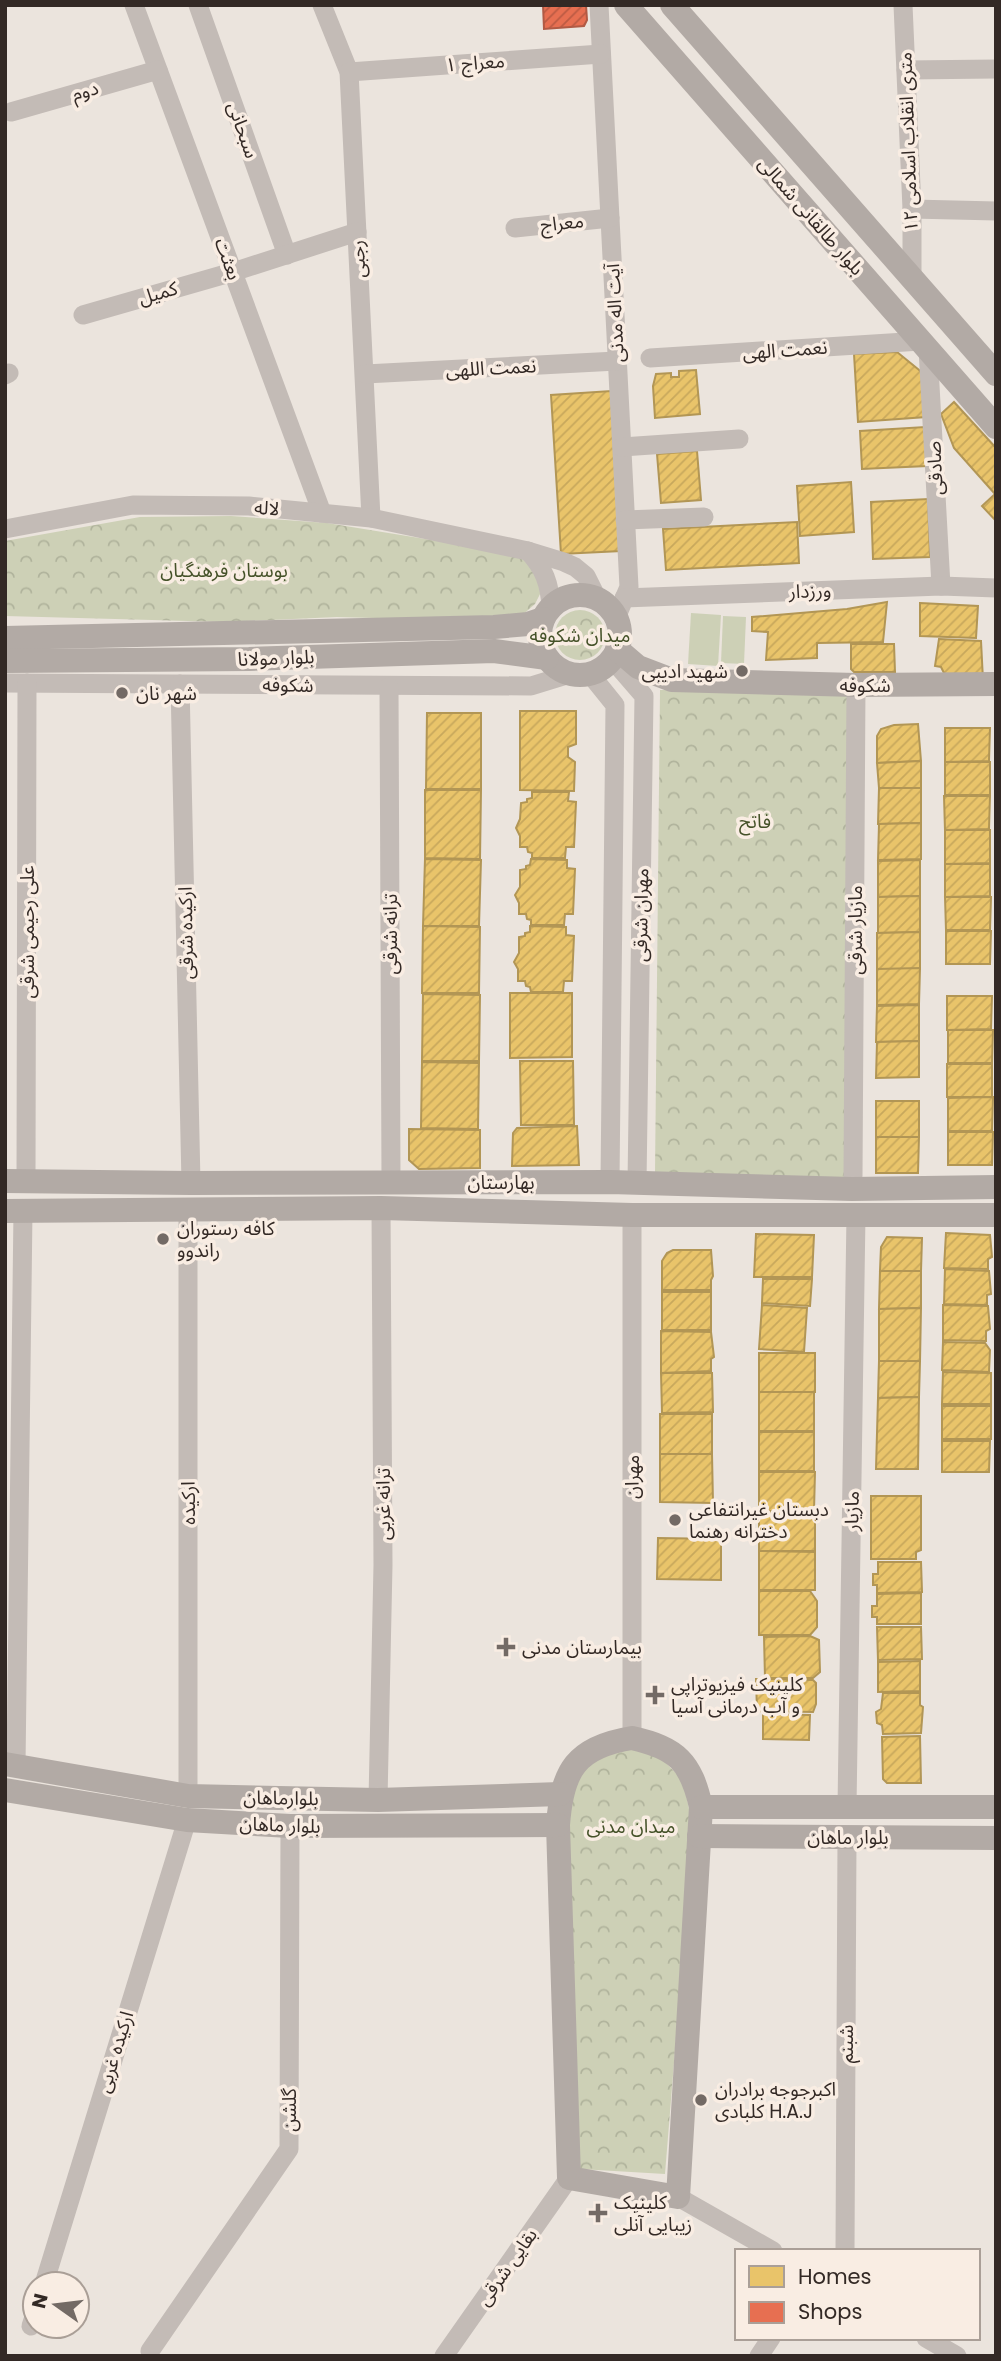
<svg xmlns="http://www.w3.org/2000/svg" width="1001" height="2361" font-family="Poppins,'Noto Sans Arabic',sans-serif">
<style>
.park{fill:url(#park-crowns)}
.pitch{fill:#cdd0b6}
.homes{fill:url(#homes-hatch);stroke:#b29655;stroke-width:2}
.shops{fill:url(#shops-hatch);stroke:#b15a44;stroke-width:2}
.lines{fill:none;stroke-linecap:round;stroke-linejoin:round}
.minor{stroke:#c3bbb6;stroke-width:19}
.major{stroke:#b2aaa5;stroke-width:24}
.poi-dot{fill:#736a65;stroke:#f9ede3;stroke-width:2.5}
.labels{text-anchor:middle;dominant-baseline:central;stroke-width:7;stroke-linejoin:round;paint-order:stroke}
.street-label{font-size:19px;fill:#332925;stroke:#f9ede3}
.park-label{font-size:19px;fill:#455229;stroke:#f9ede3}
.poi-label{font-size:19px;fill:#332925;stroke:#f9ede3;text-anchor:start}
</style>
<defs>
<pattern id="park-crowns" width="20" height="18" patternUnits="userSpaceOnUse" patternTransform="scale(1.75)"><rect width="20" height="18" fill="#cdd0b6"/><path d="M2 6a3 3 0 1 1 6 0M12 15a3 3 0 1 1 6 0" fill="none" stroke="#b0b39c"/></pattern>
<pattern id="homes-hatch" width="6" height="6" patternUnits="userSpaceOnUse" patternTransform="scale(1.75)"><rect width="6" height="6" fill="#e9c46a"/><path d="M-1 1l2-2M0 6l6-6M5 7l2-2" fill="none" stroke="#c8a85c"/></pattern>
<pattern id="shops-hatch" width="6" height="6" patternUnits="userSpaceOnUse" patternTransform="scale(1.75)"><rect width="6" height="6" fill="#e76f51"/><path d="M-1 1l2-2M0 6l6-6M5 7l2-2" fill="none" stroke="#bc5b43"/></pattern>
</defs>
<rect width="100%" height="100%" fill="#ebe4dd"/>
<g class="park">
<polygon points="231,516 327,523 517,554 531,563 541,592 535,604 520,617 413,619 337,617 225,622 5,616 5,541 140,517"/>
<circle cx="580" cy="635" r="25"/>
<polygon points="854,689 847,1181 655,1174 660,690"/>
<polygon points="637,1749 659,1756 683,1780 693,1828 665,2174 580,2169 568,1809 575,1781 589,1764 614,1750"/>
</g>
<g class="pitch">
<polygon points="691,613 721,615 718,666 688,664"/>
<polygon points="723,616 746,617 744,664 721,663"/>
</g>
<g class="homes">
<polygon points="897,352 924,374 926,417 858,422 854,354"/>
<polygon points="696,370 700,414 655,418 653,386 656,374 671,373 671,377 679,377 679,371"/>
<polygon points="611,391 621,551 561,554 551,395"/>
<polygon points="954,402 996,448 996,521 982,506 995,494 954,448 941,414"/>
<polygon points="925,427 927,466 862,469 860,431"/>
<polygon points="697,451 701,500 661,503 657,454"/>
<polygon points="851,482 854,532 800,536 797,486"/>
<polygon points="928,499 930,557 873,559 871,502"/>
<polygon points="797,522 799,563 666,570 663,529"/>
<polygon points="887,602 883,642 817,643 817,658 766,660 768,632 752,631 752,617 847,609"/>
<polygon points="920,603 978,606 976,638 920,636"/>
<polygon points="939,639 981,641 983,680 945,675 941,667 935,666"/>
<polygon points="851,644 894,644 895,672 854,672 851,669"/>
<polygon points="520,711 576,711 576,744 568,747 568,757 575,762 574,791 520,790"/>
<polygon points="427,713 481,713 481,789 426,789"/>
<polygon points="918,724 921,761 877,763 877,736 881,729 894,725"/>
<polygon points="945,728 990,728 989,761 945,762"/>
<polygon points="921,761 921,788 879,788 877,763"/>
<rect x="945" y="762" width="45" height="33"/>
<polygon points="879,788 921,788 921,823 878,824"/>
<polygon points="425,790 481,790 480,859 425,858"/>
<polygon points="532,792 569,792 568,801 576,802 574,847 566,847 565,858 532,858 532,853 528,852 527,847 520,847 520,836 516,828 520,819 521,803 527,802 527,799 532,798"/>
<polygon points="944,796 990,796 989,829 945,830"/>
<polygon points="921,823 921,859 878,860 879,824"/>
<polygon points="945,830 990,830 990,863 945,864"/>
<polygon points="425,859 481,860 479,926 423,926"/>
<polygon points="531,859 567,860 567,868 575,869 573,914 565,914 564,925 531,925 531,920 527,919 526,914 519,914 519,903 515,895 520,887 520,870 526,869 526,866 530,865"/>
<polygon points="920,860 920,896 878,897 878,861"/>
<polygon points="945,864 990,864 990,896 945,897"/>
<polygon points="920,896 920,932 878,933 878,897"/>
<polygon points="945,897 991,897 990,930 946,930"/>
<polygon points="423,926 480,927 479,993 422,993"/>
<polygon points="530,926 566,927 566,935 574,936 572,981 564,981 563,992 531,992 530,987 526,986 525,981 518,981 518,969 514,962 519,953 519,937 525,936 525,933 530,932"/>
<polygon points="946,931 991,931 990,964 946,964"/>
<polygon points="920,932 920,969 877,969 877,933"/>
<polygon points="920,968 919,1004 877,1005 877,969"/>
<polygon points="510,993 572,993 572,1057 510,1058"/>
<polygon points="423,994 480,995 479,1061 422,1061"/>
<polygon points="947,996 992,996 991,1029 947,1030"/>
<polygon points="919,1005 919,1041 876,1042 877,1006"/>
<polygon points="948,1030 993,1030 992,1063 948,1063"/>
<polygon points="919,1041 919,1077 876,1078 877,1042"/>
<polygon points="520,1061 573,1061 574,1125 521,1125"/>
<polygon points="422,1062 479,1063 478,1129 421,1128"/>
<rect x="947" y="1064" width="45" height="33"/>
<polygon points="993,1097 992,1131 948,1131 948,1098"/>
<rect x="876" y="1101" width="43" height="36"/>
<polygon points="577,1126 579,1165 512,1166 513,1133 517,1128"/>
<polygon points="409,1129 480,1130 480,1168 419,1169 409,1160"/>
<polygon points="948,1132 993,1132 992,1165 948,1165"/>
<polygon points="876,1137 919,1137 918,1173 876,1173"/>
<polygon points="946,1233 990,1235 992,1257 988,1259 988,1269 944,1268"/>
<polygon points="756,1234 814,1235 812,1277 754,1277"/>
<polygon points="887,1237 922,1238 921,1271 880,1271 881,1247"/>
<polygon points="673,1250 711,1250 713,1276 711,1280 711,1290 662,1290 662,1261 667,1253"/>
<polygon points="945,1269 989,1271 991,1294 987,1295 987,1305 944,1304"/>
<polygon points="880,1271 921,1271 921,1308 879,1309"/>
<polygon points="763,1279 812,1279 810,1306 762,1303"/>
<rect x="662" y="1292" width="49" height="38"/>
<polygon points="762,1305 807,1308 804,1352 759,1349"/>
<polygon points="943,1305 988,1306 990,1329 986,1331 986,1341 943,1340"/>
<polygon points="921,1308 920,1361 879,1361 879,1309"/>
<polygon points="661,1331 711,1332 714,1357 711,1359 711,1371 661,1373"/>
<polygon points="943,1342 985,1343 990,1350 989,1372 942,1370"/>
<rect x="759" y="1353" width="56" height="39"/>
<polygon points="879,1361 920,1361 919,1397 878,1398"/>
<polygon points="943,1372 991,1373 991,1404 942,1404"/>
<polygon points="661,1373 712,1373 713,1412 662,1413"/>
<rect x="759" y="1392" width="55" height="39"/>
<polygon points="919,1397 918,1469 876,1469 878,1398"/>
<rect x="942" y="1406" width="49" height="33"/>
<rect x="660" y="1414" width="52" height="40"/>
<rect x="759" y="1432" width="55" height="39"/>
<polygon points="942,1441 990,1441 989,1472 942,1472"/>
<polygon points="660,1454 712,1454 713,1503 660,1502"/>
<polygon points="759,1472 815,1472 814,1511 759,1511"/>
<polygon points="871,1496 921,1496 921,1550 916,1552 916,1559 871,1559"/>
<rect x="759" y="1512" width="56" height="39"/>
<polygon points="658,1538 721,1539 721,1580 657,1579"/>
<polygon points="759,1551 815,1552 815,1590 759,1590"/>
<polygon points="878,1562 921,1562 922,1592 877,1593 877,1585 873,1585 873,1574 878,1574"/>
<polygon points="759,1591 810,1591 817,1601 817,1627 810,1635 759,1635"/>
<polygon points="921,1593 921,1624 877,1624 877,1617 872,1617 872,1606 877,1606 877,1594"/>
<polygon points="877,1627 921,1627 922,1659 878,1660"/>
<polygon points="810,1636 819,1640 820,1672 813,1678 765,1678 764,1637"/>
<polygon points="920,1661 920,1691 878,1692 878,1662"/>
<polygon points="756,1679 813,1680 816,1683 816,1704 813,1712 757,1711"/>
<polygon points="883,1693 920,1693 920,1705 923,1707 921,1733 883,1734 882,1725 877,1723 876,1712 881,1709"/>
<polygon points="763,1714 810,1715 809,1740 763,1739"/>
<polygon points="920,1736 921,1783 887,1783 883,1779 882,1737"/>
</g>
<polygon class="shops" points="543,5 586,5 587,20 584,26 544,29"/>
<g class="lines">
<g class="minor">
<polyline points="134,5 322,513"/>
<polyline points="198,5 287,255"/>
<polyline points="322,5 349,72 371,518"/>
<polyline points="599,5 629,587 616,618"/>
<polyline points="903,5 912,209 912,278"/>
<polyline points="906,70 996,69"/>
<polyline points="349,72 601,54"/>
<polyline points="11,112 158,70"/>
<polyline points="912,209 996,211"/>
<polyline points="515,228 610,218"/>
<polyline points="83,315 233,272 357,232"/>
<polyline points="928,349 941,586"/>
<polyline points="650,358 921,341"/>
<polyline points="365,374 617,361"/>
<polyline points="5,375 9,373"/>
<polyline points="622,447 739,439"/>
<polyline points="625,520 704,517"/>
<polyline points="5,529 133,505 249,506 371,518 528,551 564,562 575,567 586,576 598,600"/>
<path d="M 528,551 C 544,568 550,584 551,608"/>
<polyline points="624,598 941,586 996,588"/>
<polyline points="612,659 644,696 637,1183"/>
<polyline points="590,674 615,705 610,1182"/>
<polyline points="5,683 531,686 570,674"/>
<polyline points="180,684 191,1183"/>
<polyline points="389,687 391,1181"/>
<polyline points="853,1176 856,685"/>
<polyline points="26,1181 27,683"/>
<polyline points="632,1215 632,1738"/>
<polyline points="16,1766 23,1211"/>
<polyline points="188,1796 188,1210"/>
<polyline points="378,1800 383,1565 381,1208"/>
<polyline points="847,1807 856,1215"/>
<polyline points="678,2197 773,2251"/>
<polyline points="845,2251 847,1837"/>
<polyline points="44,2284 187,1820"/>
<polyline points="31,2326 35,2314"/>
<polyline points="926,2338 957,2356"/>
<polyline points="150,2351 289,2149 290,1826"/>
<polyline points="444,2356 569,2178"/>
<polyline points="759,2356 771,2338"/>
</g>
<g class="major">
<polyline points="626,5 996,427"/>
<polyline points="672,5 996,374"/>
<circle cx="580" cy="635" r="40"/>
<polyline points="5,638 494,627 528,624 543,619"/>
<polyline points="617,649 638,667 672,680 856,685 996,684"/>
<polyline points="5,661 249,659 494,651 547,658"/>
<polyline points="5,1181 191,1183 610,1182 852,1189 996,1187"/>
<polyline points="5,1211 381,1208 632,1215 996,1215"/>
<path d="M 632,1738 C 677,1748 691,1762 701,1807 L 678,2197 L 569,2178 L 558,1825 C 562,1770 576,1747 632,1738 Z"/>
<polyline points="5,1764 188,1796 378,1800 560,1794"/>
<polyline points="5,1790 187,1820 290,1826 558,1825"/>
<polyline points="701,1807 996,1807"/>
<polyline points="699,1836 996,1838"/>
</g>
</g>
<g class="poi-dot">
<circle cx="742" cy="671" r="7"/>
<circle cx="122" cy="693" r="7"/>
<circle cx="163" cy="1239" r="7"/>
<circle cx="675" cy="1520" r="7"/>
<path d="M502.5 1636.5h7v7h7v7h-7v7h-7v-7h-7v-7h7z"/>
<path d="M651.5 1684.5h7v7h7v7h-7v7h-7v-7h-7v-7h7z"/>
<circle cx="701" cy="2100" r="7"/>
<path d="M594.5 2202.5h7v7h7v7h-7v7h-7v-7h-7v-7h7z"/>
</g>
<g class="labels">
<g class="street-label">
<text transform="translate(475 63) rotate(-4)">معراج ۱</text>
<text transform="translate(85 91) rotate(-16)">دوم</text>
<text transform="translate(243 130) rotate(71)">سبحانی</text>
<text transform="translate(908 142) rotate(-92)">۱۲ متری انقلاب اسلامی</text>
<text transform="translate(811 216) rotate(49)">بلوار طالقانی شمالی</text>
<text transform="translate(562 223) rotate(-6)">معراج</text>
<text transform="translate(228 259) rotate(70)">بعثت</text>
<text transform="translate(358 259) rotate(-93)">رجبی</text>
<text transform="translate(158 293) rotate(-16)">کمیل</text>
<text transform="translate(615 313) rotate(-93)">آیت اله مدنی</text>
<text transform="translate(785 350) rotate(-4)">نعمت الهی</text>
<text transform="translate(491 368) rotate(-3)">نعمت اللهی</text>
<text transform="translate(935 468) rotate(-93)">صادقی</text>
<text transform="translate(267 508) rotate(5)">لاله</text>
<text transform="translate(810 591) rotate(-2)">ورزدار</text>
<text transform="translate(276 658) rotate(-2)">بلوار مولانا</text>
<text transform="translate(288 685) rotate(1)">شکوفه</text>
<text x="865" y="685">شکوفه</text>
<text transform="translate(641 915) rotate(-89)">مهران شرقی</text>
<text transform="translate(855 930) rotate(-90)">مازیار شرقی</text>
<text transform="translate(27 932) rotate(-90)">علی رحیمی شرقی</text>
<text transform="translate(186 933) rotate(-91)">ارکیده شرقی</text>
<text transform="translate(390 934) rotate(-90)">ترانه شرقی</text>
<text x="501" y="1182">بهارستان</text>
<text transform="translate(632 1477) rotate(-90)">مهران</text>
<text transform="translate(188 1503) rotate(-90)">ارکیده</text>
<text transform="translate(383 1504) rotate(-90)">ترانه غربی</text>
<text transform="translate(852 1511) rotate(-89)">مازیار</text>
<text transform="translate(281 1798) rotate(1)">بلوارماهان</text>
<text transform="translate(280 1825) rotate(2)">بلوار ماهان</text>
<text x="848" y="1837">بلوار ماهان</text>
<text transform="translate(846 2044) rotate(-90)">شبنم</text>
<text transform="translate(115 2052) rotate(-73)">ارکیده غربی</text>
<text transform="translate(289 2110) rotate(-90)">گلشن</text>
<text transform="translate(507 2267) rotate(-55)">بقایى شرقی</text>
</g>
<g class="park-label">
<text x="224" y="570">بوستان فرهنگیان</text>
<text x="580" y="635">میدان شکوفه</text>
<text x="755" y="821">فاتح</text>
<text x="631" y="1826">میدان مدنی</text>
</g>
<g class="poi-label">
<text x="728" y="671" text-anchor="end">شهید ادیبی</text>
<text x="136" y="693">شهر نان</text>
<text x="177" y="1228">کافه رستوران<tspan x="177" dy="22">راندوو</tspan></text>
<text x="689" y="1509">دبستان غیرانتفاعی<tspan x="689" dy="22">دخترانه رهنما</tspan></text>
<text x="522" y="1647">بیمارستان مدنی</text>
<text x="671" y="1684">کلینیک فیزیوتراپی<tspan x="671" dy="22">و آب درمانی آسیا</tspan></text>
<text x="715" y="2089">اکبرجوجه برادران<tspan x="715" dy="22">کلبادی H.A.J</tspan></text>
<text x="614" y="2202">کلینیک<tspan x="614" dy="22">زیبایی آنلی</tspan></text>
</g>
</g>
<rect width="1001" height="2361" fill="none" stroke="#332925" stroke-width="14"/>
<rect x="735" y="2249" width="245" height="91" fill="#f9ede3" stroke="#aa9f97" stroke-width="2"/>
<rect x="749" y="2266" width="35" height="21" fill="#e9c46a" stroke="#aa9f97" stroke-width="2"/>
<text x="798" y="2284" font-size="21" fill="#332925">Homes</text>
<rect x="749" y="2302" width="35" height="21" fill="#e76f51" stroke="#aa9f97" stroke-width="2"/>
<text x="798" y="2319" font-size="21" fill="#332925">Shops</text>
<g transform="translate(56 2305) rotate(284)"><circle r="33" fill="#f9ede3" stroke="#aa9f97" stroke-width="2"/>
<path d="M0-5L12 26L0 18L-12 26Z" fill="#736a65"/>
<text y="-10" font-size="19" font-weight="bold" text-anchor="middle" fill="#332925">N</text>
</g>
</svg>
